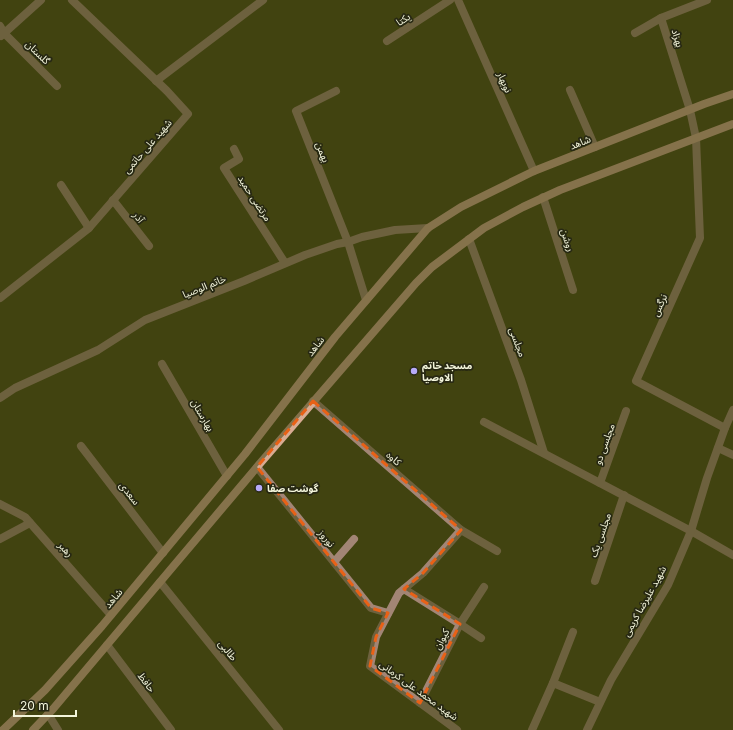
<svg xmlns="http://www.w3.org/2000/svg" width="733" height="730" font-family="Inter,'Noto Sans Arabic',sans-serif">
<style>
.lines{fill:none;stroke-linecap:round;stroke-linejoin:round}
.street{stroke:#a28575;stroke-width:8}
.secondary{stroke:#d8ab92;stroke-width:8}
.marked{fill:none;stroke:#e96116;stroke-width:3;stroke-dasharray:8 5;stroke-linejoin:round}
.poi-dot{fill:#b7abf8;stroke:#272813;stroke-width:1.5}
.labels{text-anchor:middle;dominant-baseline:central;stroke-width:3.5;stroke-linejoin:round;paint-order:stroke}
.street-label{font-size:10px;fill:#f3f5db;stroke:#272813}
.poi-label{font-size:10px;font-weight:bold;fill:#f3f5db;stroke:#272813;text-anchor:start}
</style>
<rect width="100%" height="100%" fill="#414310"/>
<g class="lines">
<g class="street">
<polyline points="458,0 534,171"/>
<polyline points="707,0 661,18 690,110 696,138 700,238 636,381 725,428"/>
<polyline points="0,26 4,33 57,86"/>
<polyline points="635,33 661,18"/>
<polyline points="1,36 41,0"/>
<polyline points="387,41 450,0"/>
<polyline points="156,81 263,0"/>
<polyline points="570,90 595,147"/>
<polyline points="336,91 296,111 348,242 366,300"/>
<polyline points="234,149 239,159 224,168 285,263"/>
<polyline points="61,185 89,228"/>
<polyline points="543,197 573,290"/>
<polyline points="113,200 149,246"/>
<polyline points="469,239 521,380 544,453"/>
<polyline points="0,298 89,228 188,114 167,91 72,0"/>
<polyline points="162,364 227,476"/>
<polyline points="0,398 15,388 98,350 145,320 244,281 305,255 337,244 348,242 362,237 395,230 428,228"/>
<polyline points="313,401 461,530 497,551"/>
<polyline points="484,422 691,531 733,555"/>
<polyline points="81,446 163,553"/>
<polyline points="718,448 733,455"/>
<polyline points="257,467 371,608 388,613"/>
<polyline points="600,483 626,411"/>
<polyline points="0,504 25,517 111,615"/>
<polyline points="0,539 30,523"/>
<polyline points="334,562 354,539"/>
<polyline points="595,581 624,495"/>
<polyline points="160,582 279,730"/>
<polyline points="404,589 460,624 481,638"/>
<polyline points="107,645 171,730"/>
<polyline points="553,683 600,702"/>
<polyline points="420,703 460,624 484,587"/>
<polyline points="48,714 58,730"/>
<polyline points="457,730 370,666 376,637 399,593 423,573 461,530"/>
<polyline points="532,730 553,683 573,632"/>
<polyline points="587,730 611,680 668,585 691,531 707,478 725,428 733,410"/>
</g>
<g class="secondary">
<polyline points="3,730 45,690 102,626 245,454 335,337 428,228 461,207 534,171 704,104 733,94"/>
<polyline points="33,730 53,709 160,582 257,467 416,283 432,267 484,228 523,207 560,190 733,124"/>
</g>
</g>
<path d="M0 0H733V730H0ZM 313,401 L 461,530 L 423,573 L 404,589 L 460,624 L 420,703 L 370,666 L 376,637 L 388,613 L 371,608 L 257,467 Z" fill="#414310" fill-opacity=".55" fill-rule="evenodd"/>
<path class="marked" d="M 313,401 L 461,530 L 423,573 L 404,589 L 460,624 L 420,703 L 370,666 L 376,637 L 388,613 L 371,608 L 257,467 Z"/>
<g class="poi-dot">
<circle cx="414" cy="371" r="4"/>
<circle cx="259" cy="488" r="4"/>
</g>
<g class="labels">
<g class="street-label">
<text transform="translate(403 19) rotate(-33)">یکتا</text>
<text transform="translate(678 38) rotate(73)">بهزاد</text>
<text transform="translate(38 52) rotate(44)">گلستان</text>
<text transform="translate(505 82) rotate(66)">نوبهار</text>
<text transform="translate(580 142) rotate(-22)">شاهد</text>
<text transform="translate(147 146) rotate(-49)">شهید علی حاتمی</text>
<text transform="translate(323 152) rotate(68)">بهمن</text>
<text transform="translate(255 198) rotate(57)">مرتضی حمید</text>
<text transform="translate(139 217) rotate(53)">آذر</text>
<text transform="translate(568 240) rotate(72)">روشن</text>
<text transform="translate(204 286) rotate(-22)">خاتم الوصیا</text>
<text transform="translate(659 305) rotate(-66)">نرگس</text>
<text transform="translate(518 342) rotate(70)">مجلسی</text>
<text transform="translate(315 346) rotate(-52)">شاهد</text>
<text transform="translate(203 415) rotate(60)">بهارستان</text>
<text transform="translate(604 444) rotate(-70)">مجلسی دو</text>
<text transform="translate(394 458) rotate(41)">کاوه</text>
<text transform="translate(130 493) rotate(52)">سعدی</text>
<text transform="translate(600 535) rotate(-71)">مجلسی یک</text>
<text transform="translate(327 538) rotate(51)">نوروز</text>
<text transform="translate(66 549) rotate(49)">رهبر</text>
<text transform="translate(113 598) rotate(-50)">شاهد</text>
<text transform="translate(644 601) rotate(-61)">شهید علیرضا کریمی</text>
<text transform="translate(441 639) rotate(-63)">کیوان</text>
<text transform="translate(228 650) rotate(51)">طالبی</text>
<text transform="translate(147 682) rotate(53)">حافظ</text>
<text transform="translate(419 690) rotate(36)">شهید محمد علی کرمانی</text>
</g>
<g class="poi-label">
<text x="422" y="365">مسجد خاتم<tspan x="422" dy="12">الاوصیا</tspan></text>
<text x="267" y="488">گوشت صفا</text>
</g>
</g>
<path d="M14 710v6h62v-6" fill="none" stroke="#f3f5db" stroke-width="2"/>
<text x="20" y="710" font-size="12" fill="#f3f5db" stroke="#272813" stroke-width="3" paint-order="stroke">20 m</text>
</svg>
